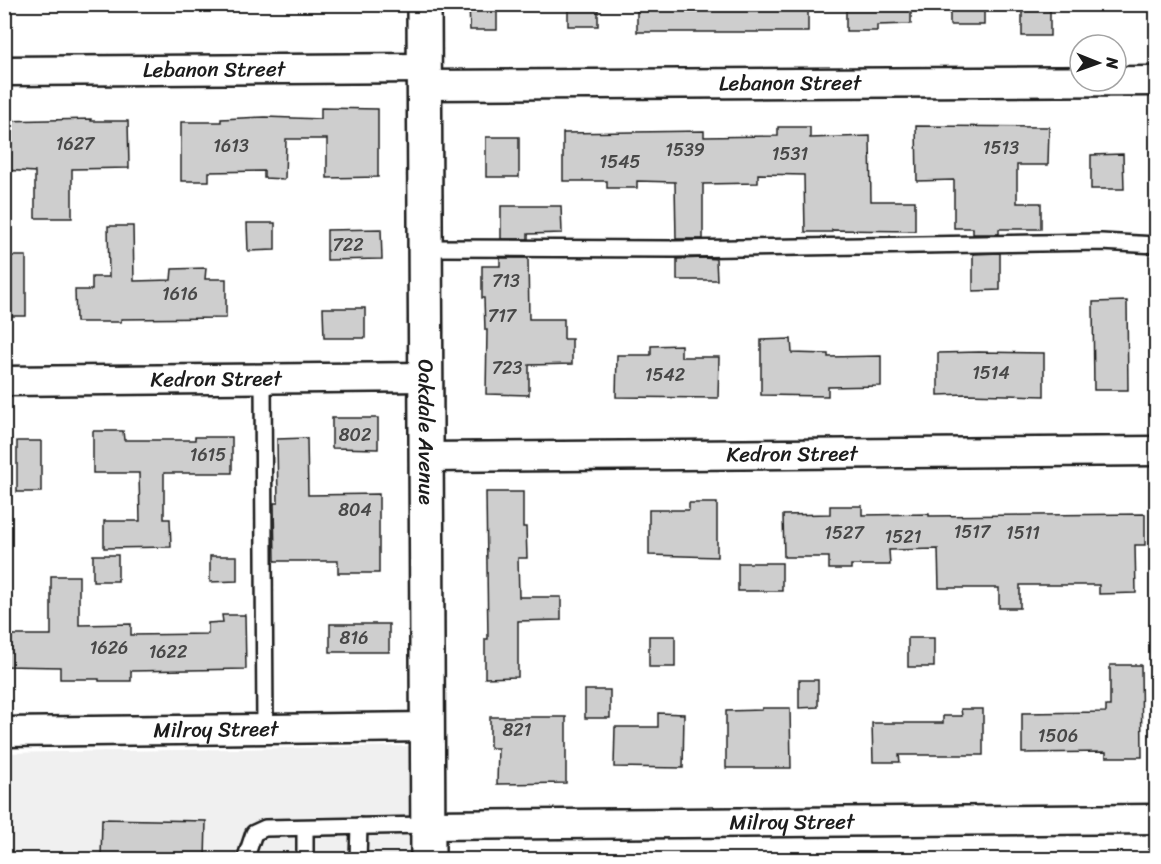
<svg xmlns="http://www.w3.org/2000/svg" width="1161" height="864" font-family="Sriracha,sans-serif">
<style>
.built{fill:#f0f0f0}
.building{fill:#cecece;stroke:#1c1c1c;stroke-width:1.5}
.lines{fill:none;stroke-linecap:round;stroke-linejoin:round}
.lane-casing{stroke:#1c1c1c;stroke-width:20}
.street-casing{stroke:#1c1c1c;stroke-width:33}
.secondary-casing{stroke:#1c1c1c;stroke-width:38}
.lane{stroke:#fff;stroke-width:15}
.street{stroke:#fff;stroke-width:28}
.secondary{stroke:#fff;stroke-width:33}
.labels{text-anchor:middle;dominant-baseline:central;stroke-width:6;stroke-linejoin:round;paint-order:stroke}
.number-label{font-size:18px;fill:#484848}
.street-label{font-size:21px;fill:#1c1c1c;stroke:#fff}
</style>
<rect width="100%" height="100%" fill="#fff"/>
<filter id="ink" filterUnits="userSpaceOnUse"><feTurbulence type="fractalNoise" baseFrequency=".0167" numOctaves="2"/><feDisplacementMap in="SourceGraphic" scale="12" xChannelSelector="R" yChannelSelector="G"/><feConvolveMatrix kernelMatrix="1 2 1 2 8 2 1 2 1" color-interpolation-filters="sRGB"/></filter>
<g filter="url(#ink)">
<polygon class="built" points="414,746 414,859 5,859 4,753"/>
<g class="building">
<polygon points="469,4 497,4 497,30 470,30"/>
<rect x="568" y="4" width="30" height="22"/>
<rect x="637" y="4" width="171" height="28"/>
<polygon points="846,4 911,4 911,24 877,25 877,31 846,31"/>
<rect x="950" y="4" width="34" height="21"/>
<rect x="1022" y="4" width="28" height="32"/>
<polygon points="321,108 378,109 378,177 327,178 327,139 286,139 285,179 264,178 264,171 209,172 209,181 181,181 181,122 221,122 221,119 265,117 321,119"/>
<polygon points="91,119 91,121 128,121 129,168 72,169 72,218 35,218 35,172 4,170 4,121"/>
<polygon points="916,126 1049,127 1048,165 1017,165 1017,203 1041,203 1041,229 999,229 999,234 973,234 973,228 954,228 954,180 917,181"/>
<polygon points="778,127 810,127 810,138 870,136 871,201 915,201 915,231 832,230 832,232 805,232 804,175 758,174 758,183 703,184 703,239 676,239 675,182 637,181 637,188 607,188 607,181 563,181 563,133 704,131 704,137 778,136"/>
<rect x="486" y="137" width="33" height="40"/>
<polygon points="1123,154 1124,189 1091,189 1091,155"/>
<polygon points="501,206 561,206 562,233 528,234 528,239 501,239"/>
<polygon points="247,223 275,223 275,250 248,251"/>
<polygon points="108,226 133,226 134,281 171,280 172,269 206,268 205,279 226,279 226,318 121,319 121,322 76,322 75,290 92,290 92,277 109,277"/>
<polygon points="381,229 382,259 327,260 327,230"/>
<polygon points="1000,253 1000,290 973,291 973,254"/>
<rect x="4" y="256" width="22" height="60"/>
<polygon points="500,258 528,258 529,319 564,319 564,339 572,339 572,364 529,365 529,395 486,394 487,330 485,330 484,298 482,298 482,266 500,266"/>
<polygon points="704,258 716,259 717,280 677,280 677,259"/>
<polygon points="1127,301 1128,390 1094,390 1093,302"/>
<polygon points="323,308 365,308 365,338 324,338"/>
<polygon points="791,339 792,353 828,354 828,357 881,356 881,386 828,387 828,396 761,395 761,340"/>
<polygon points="681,345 681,357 719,357 718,398 616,397 617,355 651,355 651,346"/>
<polygon points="979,352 1044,353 1044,396 966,394 938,395 938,353"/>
<polygon points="332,418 378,418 378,449 332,448"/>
<polygon points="93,431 123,431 124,440 195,440 195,437 232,437 232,473 164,473 164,519 170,519 171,547 104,548 104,521 140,521 139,473 93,473"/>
<polygon points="307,438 308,495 379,494 379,573 338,573 338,561 275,561 274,503 278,503 277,439"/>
<rect x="17" y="441" width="24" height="51"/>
<polygon points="486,492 523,492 523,527 526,527 527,558 518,558 519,597 561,597 561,620 518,621 518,677 485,678 485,639 488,639"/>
<polygon points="689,503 717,503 717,557 649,555 649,510 689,510"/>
<polygon points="830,506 862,506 862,515 929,514 929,516 1145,514 1145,545 1135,545 1136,593 1099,594 1099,585 1020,585 1020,608 999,608 999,588 939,588 938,549 889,550 890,565 851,565 851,569 829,569 829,557 784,557 783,515 830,514"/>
<rect x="93" y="555" width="25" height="26"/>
<polygon points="210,556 237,556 237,581 210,582"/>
<rect x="738" y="563" width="44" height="28"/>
<polygon points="51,576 79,576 79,625 131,624 131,635 208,634 208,623 223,622 222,615 245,615 246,669 131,671 131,681 99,681 99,679 60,679 60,667 4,666 4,635 51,635"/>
<rect x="330" y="624" width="59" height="28"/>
<rect x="649" y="636" width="26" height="31"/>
<rect x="908" y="638" width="26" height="29"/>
<polygon points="1110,665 1141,665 1142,757 1106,757 1106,752 1022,753 1022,713 1106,712 1106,706 1110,706"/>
<polygon points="799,680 818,680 818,707 799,708"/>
<rect x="585" y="690" width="25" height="28"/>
<polygon points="762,708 790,708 791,768 726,768 726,711 762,710"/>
<polygon points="961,709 983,709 983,755 899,755 900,762 873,762 872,723 943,723 943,716 962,716"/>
<polygon points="658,713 684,714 683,768 614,767 615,727 658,727"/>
<polygon points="490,717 566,717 566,783 497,784 498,748 490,748"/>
<polygon points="102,819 206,821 205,860 101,860"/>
</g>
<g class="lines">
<defs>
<g id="lane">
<polyline points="425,248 675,249 1101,242 1156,245"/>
<polyline points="263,379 265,729"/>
<polyline points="245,860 254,833 265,828 428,825"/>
<polyline points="305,860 305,828"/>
<polyline points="358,860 359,826"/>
</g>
<g id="street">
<path id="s1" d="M 4,71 L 424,68"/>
<path id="s2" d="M 424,85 L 1156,81"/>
<path id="s3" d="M 4,381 L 426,377"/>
<path id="s4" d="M 426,457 L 1156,451"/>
<path id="s5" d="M 4,732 L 427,727"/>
<path id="s6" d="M 428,825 L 1156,819"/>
</g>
<g id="secondary">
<path id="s7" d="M 424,4 L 428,860"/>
</g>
</defs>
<use href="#lane" class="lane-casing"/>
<use href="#street" class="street-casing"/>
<use href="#secondary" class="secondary-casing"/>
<use href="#lane" class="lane"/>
<use href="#street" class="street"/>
<use href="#secondary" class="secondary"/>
</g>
</g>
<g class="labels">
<g class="number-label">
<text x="75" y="144">1627</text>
<text x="231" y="146">1613</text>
<text x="1001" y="148">1513</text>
<text x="685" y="150">1539</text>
<text x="790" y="154">1531</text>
<text x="620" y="162">1545</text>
<text x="348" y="245">722</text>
<text x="506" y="281">713</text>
<text x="180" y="294">1616</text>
<text x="502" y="316">717</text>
<text x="507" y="368">723</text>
<text x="991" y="373">1514</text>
<text x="665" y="375">1542</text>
<text x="355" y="435">802</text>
<text x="208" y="455">1615</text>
<text x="355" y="510">804</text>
<text x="972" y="532">1517</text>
<text x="844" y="533">1527</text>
<text x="1023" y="533">1511</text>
<text x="903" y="537">1521</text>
<text x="354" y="638">816</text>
<text x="109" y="648">1626</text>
<text x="168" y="652">1622</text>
<text x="517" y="730">821</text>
<text x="1058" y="736">1506</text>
</g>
<g class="street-label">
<text stroke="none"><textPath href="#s1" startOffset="210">Lebanon Street</textPath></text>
<text stroke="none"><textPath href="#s2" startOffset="366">Lebanon Street</textPath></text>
<text stroke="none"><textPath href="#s3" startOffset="212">Kedron Street</textPath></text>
<text stroke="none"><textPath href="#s7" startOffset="428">Oakdale Avenue</textPath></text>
<text stroke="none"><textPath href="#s4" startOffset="366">Kedron Street</textPath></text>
<text stroke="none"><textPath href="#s5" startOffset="212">Milroy Street</textPath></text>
<text stroke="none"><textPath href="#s6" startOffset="364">Milroy Street</textPath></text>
</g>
</g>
<rect width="1161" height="864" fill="none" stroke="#fff" stroke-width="24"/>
<rect x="12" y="12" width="1137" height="840" fill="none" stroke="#1c1c1c" stroke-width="2" filter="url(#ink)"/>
<g transform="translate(1098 63) rotate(91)"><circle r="28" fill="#ffffff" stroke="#a4a4a4" stroke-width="1.5"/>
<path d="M0-4.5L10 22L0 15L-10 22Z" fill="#1c1c1c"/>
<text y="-9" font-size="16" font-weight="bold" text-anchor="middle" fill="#1c1c1c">N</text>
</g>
</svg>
